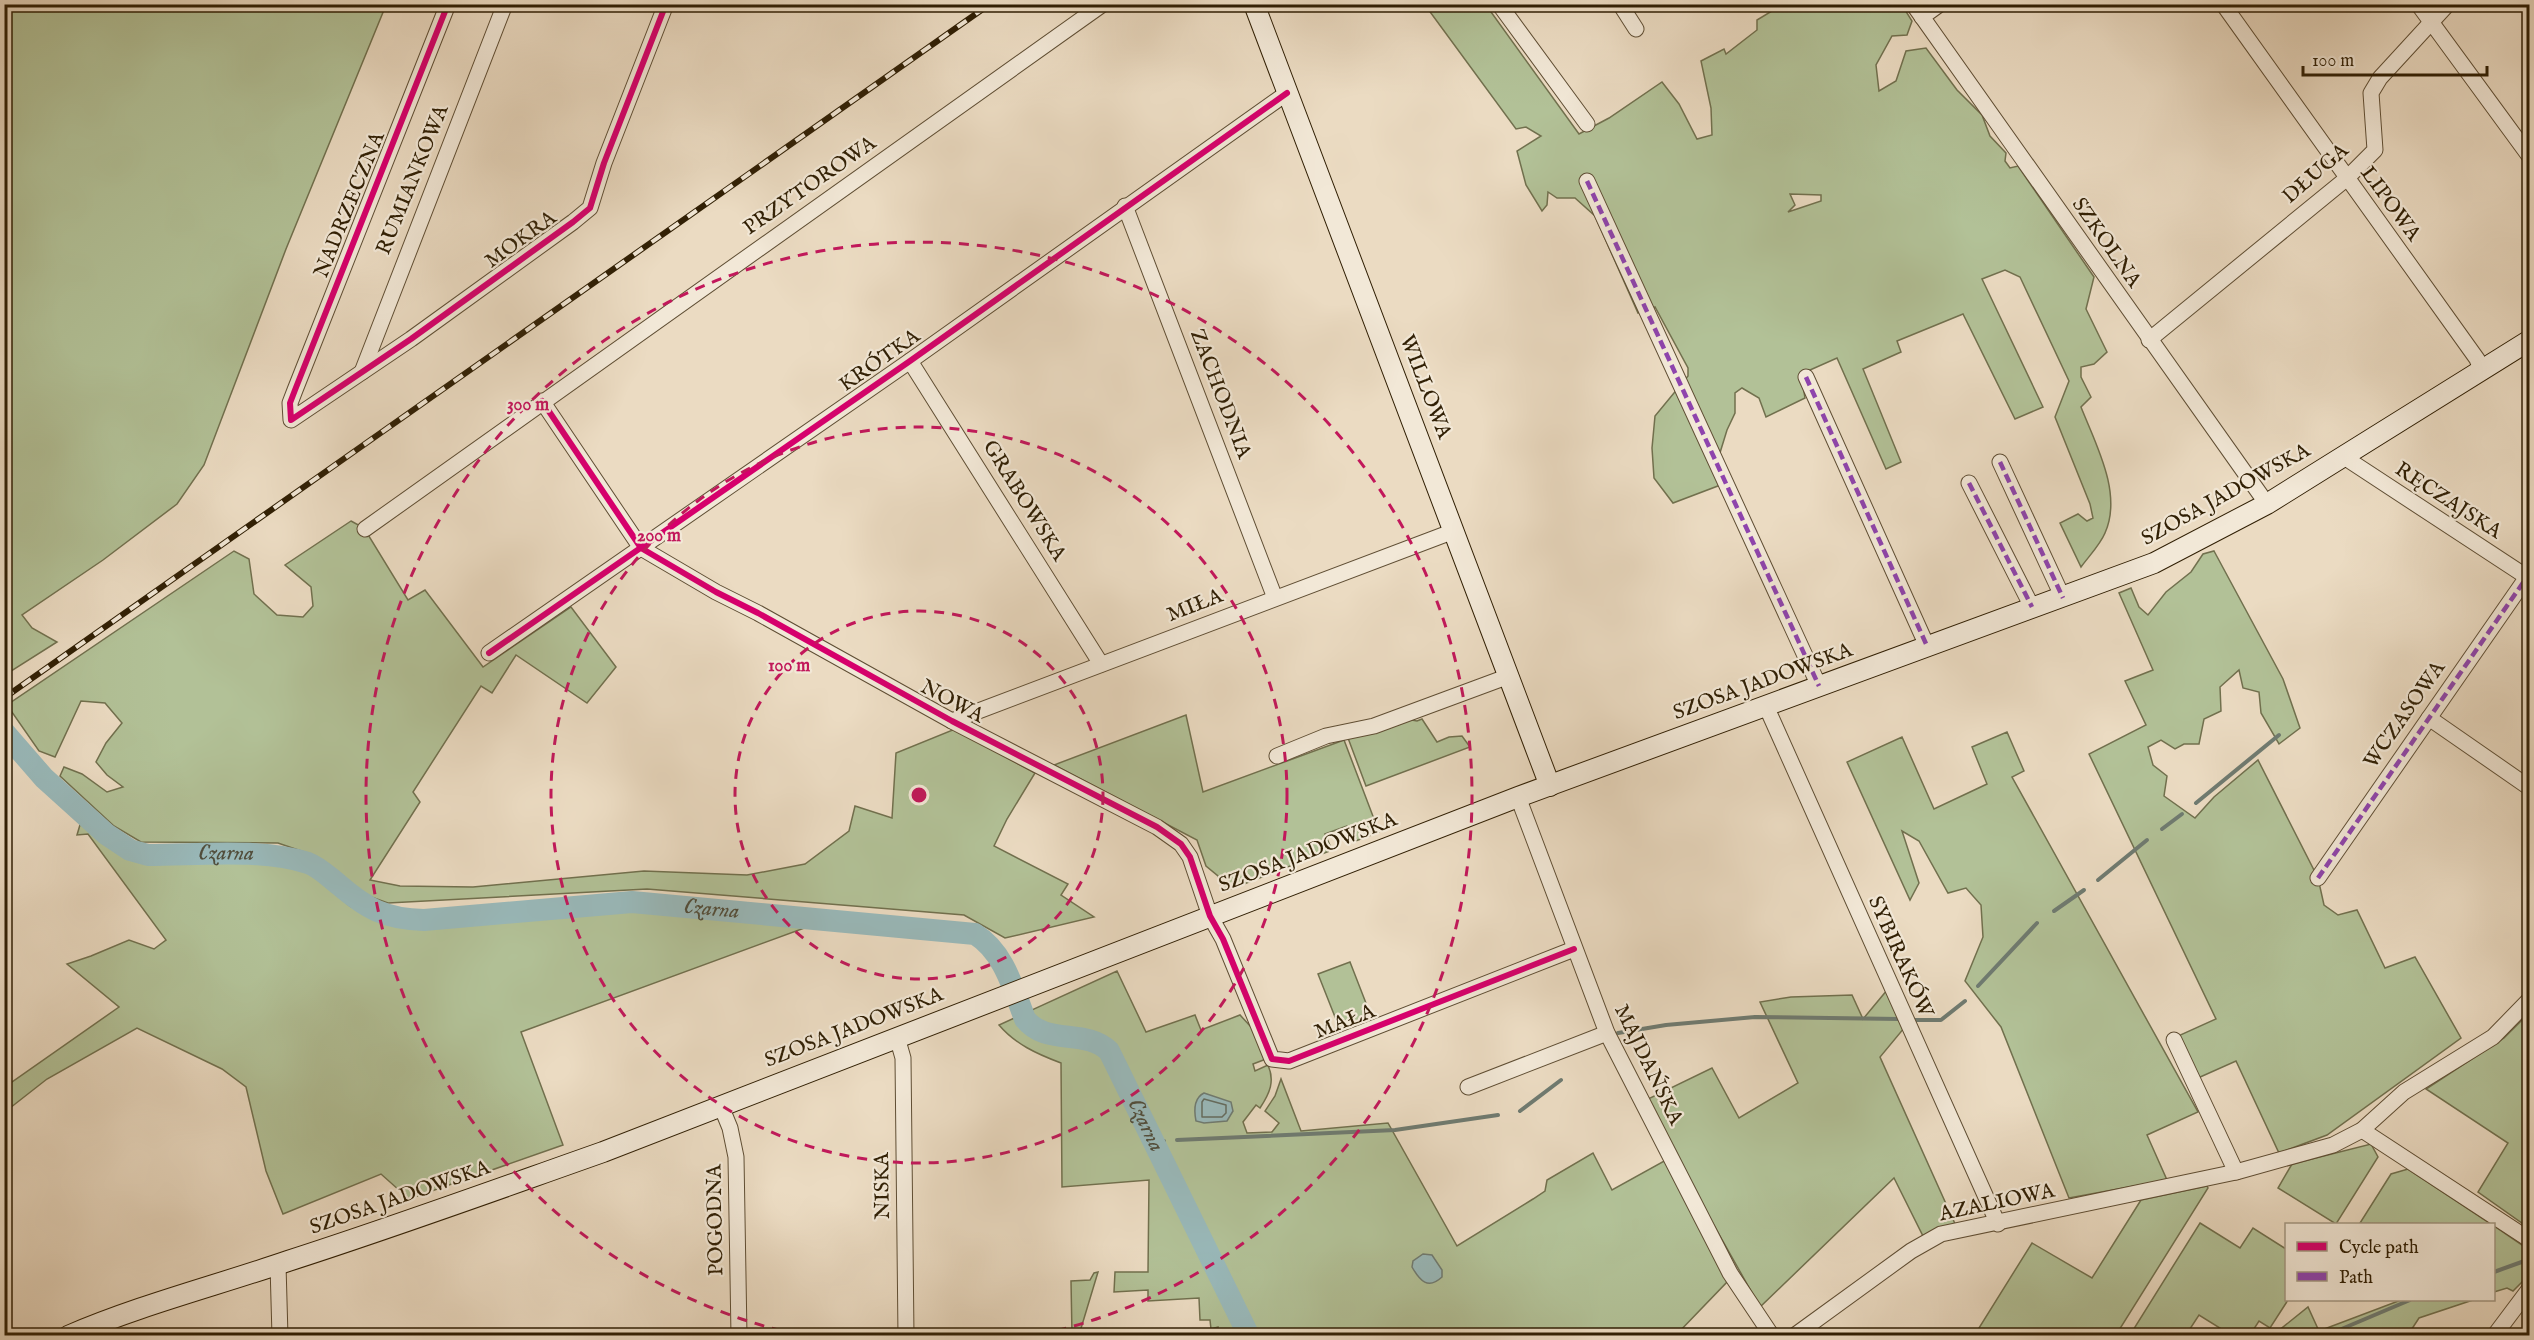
<svg xmlns="http://www.w3.org/2000/svg" width="2534" height="1340" font-family="'IM FELL English',serif">
<style>
.green{fill:#b2c197;stroke:#71704e;stroke-width:1.5;fill-rule:evenodd}
.water{fill:#99b9ba;stroke:#6f7b71;stroke-width:1.5}
.lines{fill:none;stroke-linecap:round;stroke-linejoin:round}
.shore{stroke:#646c5f;stroke-width:1.5}
.stream{stroke:#6f7b71;stroke-width:4}
.river{stroke:#99b9ba;stroke-width:22}
.street-casing{stroke:#5f4e34;stroke-width:17}
.secondary-casing{stroke:#301f04;stroke-width:22}
.street{stroke:#f2e8d7;stroke-width:15}
.secondary{stroke:#f2e8d7;stroke-width:20}
.rail-casing{stroke:#301f04;stroke-width:6}
.rail{stroke:#f2e8d7;stroke-width:4;stroke-dasharray:11;stroke-linecap:butt}
.quiet{stroke:#8e44ad;stroke-width:4.5;stroke-dasharray:9 4.5;stroke-linecap:butt}
.cycleway-casing{stroke:#f2e8d7;stroke-width:10}
.cycleway{stroke:#d6006c;stroke-width:6}
.ring{fill:none;stroke:#c2185b;stroke-width:3;stroke-dasharray:10 8}
.labels{text-anchor:middle;dominant-baseline:central;stroke-width:4.5;stroke-linejoin:round;paint-order:stroke}
.street-label{font-size:21px;fill:#301f04;stroke:#f2e8d7}
.water-label{font-size:22px;font-style:italic;fill:#504d3b;stroke:#f2e8d7}
.centre{fill:#c2185b;stroke:#f2e8d7;stroke-width:3}
.ring-label{font-size:18px;text-anchor:middle;font-weight:bold;fill:#c2185b;stroke:#f2e8d7;stroke-width:4.5;stroke-linejoin:round;paint-order:stroke}
</style>
<rect width="100%" height="100%" fill="#ebdbc2"/>
<filter id="stains"><feTurbulence type="fractalNoise" baseFrequency=".00333" numOctaves="4"/><feColorMatrix values="0 0 0 0 .2 0 0 0 0 .09 0 0 0 0 .02 0 0 0 .5 -.17"/></filter>
<radialGradient id="worn" r=".72"><stop offset=".6" stop-color="#630" stop-opacity="0"/><stop offset="1" stop-color="#630" stop-opacity=".3"/></radialGradient>
<g class="green">
<polygon points="4,5 386,5 286,249 204,465 177,504 103,560 22,615 32,628 57,642 5,675"/>
<path d="M 1425,5 L 1486,5 L 1579,134 L 1609,118 L 1662,82 L 1679,104 L 1697,139 L 1712,135 L 1711,108 L 1701,61 L 1724,49 L 1726,54 L 1757,30 L 1757,20 L 1782,5 L 1902,5 L 1912,21 L 1907,35 L 1892,36 L 1876,65 L 1879,91 L 1896,81 L 1906,51 L 1926,48 L 1957,90 L 1982,115 L 1990,136 L 2006,153 L 2005,161 L 2010,168 L 2018,166 L 2094,277 L 2086,309 L 2107,352 L 2094,364 L 2081,367 L 2081,377 L 2091,397 L 2081,407 C 2095,443 2123,493 2105,533 C 2100,545 2089,556 2081,567 L 2060,523 L 2078,514 L 2087,521 L 2093,518 L 2090,504 L 2055,417 L 2069,381 L 2020,277 L 2005,270 L 1982,279 L 2043,407 L 2015,419 L 1963,314 L 1897,341 L 1901,352 L 1863,369 L 1901,462 L 1886,469 L 1837,358 L 1801,374 L 1805,398 L 1766,417 L 1759,398 L 1742,388 L 1735,393 L 1735,413 L 1727,430 L 1719,456 L 1731,481 L 1673,503 L 1654,478 L 1652,448 L 1655,416 L 1688,376 L 1688,368 L 1655,307 L 1638,313 L 1595,216 L 1575,198 L 1557,198 L 1548,192 L 1547,205 L 1542,211 L 1526,185 L 1517,151 L 1541,136 L 1526,127 L 1516,129 ZM 1790,194 L 1821,195 L 1821,201 L 1788,212 L 1795,205 Z"/>
<polygon points="351,521 364,528 408,600 425,590 483,667 571,607 616,667 587,703 516,655 492,693 481,686 413,792 420,802 370,880 400,886 473,887 644,871 747,875 805,864 849,831 855,806 892,818 896,753 955,729 1035,773 1007,819 994,846 1068,884 1061,895 1094,917 1005,938 964,915 647,889 388,903 360,893 304,852 278,843 141,842 114,826 60,776 64,767 82,774 107,792 123,787 107,775 96,762 106,743 122,723 105,703 81,701 55,757 39,751 7,705 234,551 249,559 254,594 277,615 303,617 313,606 311,587 285,565"/>
<polygon points="2214,551 2283,679 2300,728 2279,744 2261,713 2259,692 2243,688 2239,670 2220,687 2221,711 2204,719 2199,744 2184,744 2175,749 2161,740 2148,747 2153,765 2167,776 2164,796 2195,818 2214,797 2258,760 2318,878 2324,905 2338,915 2357,910 2385,968 2415,957 2461,1038 2327,1135 2279,1153 2236,1061 2198,1078 2178,1036 2216,1019 2089,754 2146,725 2125,681 2153,670 2119,593 2131,588 2139,607 2148,615 2166,592 2191,572 2203,554"/>
<polygon points="1186,715 1203,792 1344,740 1379,832 1353,842 1347,826 1325,834 1332,850 1223,892 1218,876 1206,866 1197,840 1054,765"/>
<polygon points="1406,719 1417,721 1422,719 1437,742 1449,737 1462,736 1470,747 1366,786 1348,738"/>
<polygon points="2007,732 2024,771 2012,777 2198,1112 2147,1135 2167,1180 2069,1198 2001,1027 1965,981 1983,937 1981,905 1966,888 1948,893 1919,841 1902,831 1919,883 1910,900 1847,762 1902,737 1934,809 1987,784 1972,747"/>
<polygon points="82,818 127,855 143,862 283,863 305,869 350,906 372,917 397,925 424,927 632,908 818,923 521,1032 563,1145 409,1199 381,1174 283,1214 266,1171 246,1087 222,1069 137,1028 47,1079 10,1108 5,1106 5,1087 119,1007 67,964 91,956 129,940 154,949 166,940 88,834 77,835"/>
<polygon points="1350,962 1371,1016 1339,1027 1318,974"/>
<path d="M 1117,971 L 1146,1032 L 1195,1015 L 1201,1030 L 1240,1015 L 1252,1028 L 1266,1059 L 1253,1064 L 1255,1071 L 1268,1065 C 1275,1081 1270,1093 1260,1108 L 1256,1105 L 1243,1122 L 1247,1133 L 1272,1132 L 1279,1123 L 1265,1111 L 1275,1096 L 1281,1079 L 1301,1131 L 1388,1123 L 1457,1246 L 1533,1199 L 1545,1191 L 1547,1180 L 1593,1153 L 1612,1190 L 1666,1160 L 1727,1282 L 1676,1335 L 1218,1335 L 1218,1327 L 1211,1329 L 1210,1320 L 1200,1320 L 1199,1298 L 1148,1301 L 1148,1290 L 1114,1292 L 1115,1272 L 1148,1272 L 1149,1180 L 1062,1187 L 1061,1063 C 1037,1054 1015,1044 999,1025 Z"/>
<polygon points="1888,989 1905,1027 1880,1057 1956,1226 1923,1236 1894,1178 1760,1307 1698,1197 1648,1099 1712,1068 1739,1118 1798,1083 1760,1002 1791,997 1852,995 1863,1019"/>
<polygon points="2529,1013 2529,1228 2478,1192 2508,1143 2426,1089 2504,1038"/>
<polygon points="2371,1144 2378,1157 2336,1224 2278,1188 2292,1164"/>
<polygon points="2408,1169 2491,1224 2360,1223 2391,1174"/>
<polygon points="2207,1186 2208,1188 2116,1335 1974,1336 2032,1243 2092,1278 2141,1200"/>
<polygon points="2200,1223 2240,1248 2253,1228 2286,1249 2286,1300 2288,1300 2270,1328 2259,1321 2250,1335 2231,1335 2199,1315 2186,1335 2130,1335"/>
<polygon points="2494,1226 2529,1250 2529,1275 2513,1291 2507,1288 2494,1292"/>
<polygon points="1098,1272 1079,1335 1072,1335 1071,1281 1090,1280 1094,1273"/>
<polygon points="2401,1300 2473,1300 2419,1318 2408,1335 2273,1335 2308,1307 2319,1331"/>
</g>
<g class="water">
<path d="M 1204,1093 L 1231,1102 L 1233,1111 L 1227,1121 L 1204,1123 L 1196,1121 C 1194,1111 1194,1098 1204,1093 Z"/>
<path d="M 1423,1254 L 1432,1255 L 1442,1270 L 1442,1277 C 1428,1290 1420,1281 1412,1267 L 1413,1261 Z"/>
</g>
<g class="lines">
<polygon class="shore" points="1204,1099 1226,1105 1226,1113 1222,1117 1202,1117 1202,1102"/>
<g class="stream">
<polyline points="2196,803 2279,735"/>
<polyline points="2162,829 2182,814"/>
<polyline points="2098,880 2147,840"/>
<polyline points="2054,911 2084,890"/>
<polyline points="1978,986 2037,923"/>
<polyline points="1913,1020 1941,1020 1965,1001"/>
<polyline points="1618,1033 1666,1025 1755,1017 1899,1019"/>
<polyline points="1520,1111 1561,1080"/>
<polyline points="1177,1140 1395,1130 1498,1115"/>
<polyline points="1155,1142 1164,1141"/>
<polyline points="2494,1272 2530,1259"/>
<polyline points="2325,1336 2410,1300"/>
</g>
<path class="river" id="s1" d="M 4,732 L 44,778 L 106,834 L 130,850 L 148,855 C 197,855 262,848 308,863 C 319,867 329,877 338,884 C 367,909 385,919 424,920 L 632,902 L 975,934 C 1004,952 1013,988 1025,1019 C 1046,1046 1085,1028 1109,1051 L 1249,1336"/>
<defs>
<g id="street">
<polyline points="448,4 295,390 290,403 291,420 411,339 573,222 590,208 604,163 666,4"/>
<polyline points="1499,4 1587,124"/>
<polyline points="1620,4 1636,29"/>
<polyline points="1913,4 2267,504"/>
<polyline points="2223,4 2477,359 2481,370"/>
<polyline points="2418,4 2530,157"/>
<polyline points="1922,17 1940,4"/>
<polyline points="1587,181 1819,686"/>
<polyline points="1125,206 1275,598"/>
<polyline points="2149,340 2346,179 2375,150 2371,93 2380,78 2448,4"/>
<polyline points="910,361 1101,664"/>
<polyline points="362,372 505,4"/>
<polyline points="1806,377 1927,646"/>
<polyline points="542,401 641,548 716,592 758,613 952,721 1157,827 1181,844 1190,857 1210,916 1223,939 1272,1059 1289,1061 1574,949"/>
<polyline points="2344,457 2530,579"/>
<polyline points="2000,462 2063,598"/>
<polyline points="1969,483 2032,607"/>
<polyline points="365,529 1103,4"/>
<polyline points="489,653 910,361 1287,93"/>
<polyline points="1766,706 1998,1224"/>
<polyline points="2429,718 2530,788"/>
<polyline points="952,721 1454,531"/>
<polyline points="1277,756 1326,736 1374,726 1509,676"/>
<polyline points="1518,797 1607,1033 1730,1273 1772,1336"/>
<polyline points="2318,878 2527,577"/>
<polyline points="897,1037 903,1058 906,1336"/>
<polyline points="2174,1040 2236,1172"/>
<polyline points="1468,1087 1607,1033"/>
<polyline points="721,1106 730,1128 736,1157 739,1336"/>
<polyline points="2362,1130 2530,1240"/>
<polyline points="278,1265 280,1336"/>
<polyline points="1794,1336 1911,1251 1941,1234 2236,1172 2333,1145 2362,1130 2404,1092 2493,1037 2530,999"/>
<polyline points="2494,1336 2530,1288"/>
</g>
<g id="secondary">
<polyline points="1254,4 1550,786"/>
<path d="M 68,1336 C 140,1305 215,1286 288,1261 C 394,1227 498,1189 603,1152 L 1518,797 L 2154,563 L 2267,504 L 2530,340"/>
</g>
</defs>
<use href="#street" class="street-casing"/>
<use href="#secondary" class="secondary-casing"/>
<use href="#street" class="street"/>
<use href="#secondary" class="secondary"/>
<defs>
<polyline id="rail" points="4,698 990,4"/>
</defs>
<use href="#rail" class="rail-casing"/>
<use href="#rail" class="rail"/>
<g class="quiet">
<polyline points="1587,181 1819,686"/>
<polyline points="1806,377 1927,646"/>
<polyline points="2000,462 2063,598"/>
<polyline points="1969,483 2032,607"/>
<polyline points="2318,878 2527,577"/>
</g>
<defs>
<g id="cycleway">
<polyline points="448,4 295,390 290,403 291,420 411,339 573,222 590,208 604,163 666,4"/>
<polyline points="542,401 641,548 716,592 758,613 952,721 1157,827 1181,844 1190,857 1210,916 1223,939 1272,1059 1289,1061 1574,949"/>
<polyline points="489,653 910,361 1287,93"/>
</g>
</defs>
<use href="#cycleway" class="cycleway-casing"/>
<use href="#cycleway" class="cycleway"/>
</g>
<g class="ring">
<circle cx="919" cy="795" r="184"/>
<circle cx="919" cy="795" r="368"/>
<path d="M799 1335A553 553 0 1 1 1039 1335"/>
</g>
<g class="labels">
<g class="street-label">
<text transform="translate(2316 174) rotate(-41)">DŁUGA</text>
<text transform="translate(413 180) rotate(-68)">RUMIANKOWA</text>
<text transform="translate(810 186) rotate(-35)">PRZYTOROWA</text>
<text transform="translate(2390 204) rotate(54)">LIPOWA</text>
<text transform="translate(350 205) rotate(-68)">NADRZECZNA</text>
<text transform="translate(521 240) rotate(-36)">MOKRA</text>
<text transform="translate(2106 243) rotate(55)">SZKOLNA</text>
<text transform="translate(880 361) rotate(-35)">KRÓTKA</text>
<text transform="translate(1425 387) rotate(69)">WILLOWA</text>
<text transform="translate(1220 394) rotate(69)">ZACHODNIA</text>
<text transform="translate(2226 495) rotate(-29)">SZOSA JADOWSKA</text>
<text transform="translate(1024 501) rotate(58)">GRABOWSKA</text>
<text transform="translate(2448 501) rotate(33)">RĘCZAJSKA</text>
<text transform="translate(1195 606) rotate(-21)">MIŁA</text>
<text transform="translate(1763 682) rotate(-20)">SZOSA JADOWSKA</text>
<text transform="translate(952 702) rotate(28)">NOWA</text>
<text transform="translate(2405 715) rotate(-55)">WCZASOWA</text>
<text transform="translate(1308 853) rotate(-21)">SZOSA JADOWSKA</text>
<text transform="translate(1900 957) rotate(66)">SYBIRAKÓW</text>
<text transform="translate(1345 1022) rotate(-21)">MAŁA</text>
<text transform="translate(854 1028) rotate(-21)">SZOSA JADOWSKA</text>
<text transform="translate(1648 1065) rotate(64)">MAJDAŃSKA</text>
<text transform="translate(883 1186) rotate(-91)">NISKA</text>
<text transform="translate(400 1198) rotate(-19)">SZOSA JADOWSKA</text>
<text transform="translate(1997 1203) rotate(-12)">AZALIOWA</text>
<text transform="translate(716 1220) rotate(-91)">POGODNA</text>
</g>
<g class="water-label">
<text stroke="none"><textPath href="#s1" startOffset="270">Czarna</textPath></text>
<text stroke="none"><textPath href="#s1" startOffset="774">Czarna</textPath></text>
<text stroke="none"><textPath href="#s1" startOffset="1314">Czarna</textPath></text>
</g>
</g>
<circle cx="919" cy="795" r="9" class="centre"/>
<g class="ring-label">
<text x="528" y="410">300 m</text>
<text x="659" y="541">200 m</text>
<text x="789" y="671">100 m</text>
</g>
<rect width="2534" height="1340" fill="none" stroke="#ebdbc2" stroke-width="24"/>
<rect x="6" y="6" width="2522" height="1328" fill="none" stroke="#301f04" stroke-width="3"/>
<rect x="12" y="12" width="2510" height="1316" fill="none" stroke="#301f04" stroke-width="1.5"/>
<rect x="2285" y="1223" width="210" height="78" fill="#f2e8d7" stroke="#a49883" stroke-width="1.5"/>
<rect x="2297" y="1242" width="30" height="9" fill="#d6006c" stroke="#a49883" stroke-width="1.5"/>
<text x="2339" y="1253" font-size="18" fill="#301f04">Cycle path</text>
<rect x="2297" y="1272" width="30" height="9" fill="#8e44ad" stroke="#a49883" stroke-width="1.5"/>
<text x="2339" y="1283" font-size="18" fill="#301f04">Path</text>
<path d="M2303 66v9h184v-9" fill="none" stroke="#301f04" stroke-width="3"/>
<text x="2312" y="66" font-size="18" fill="#301f04" stroke="#f2e8d7" stroke-width="4.5" paint-order="stroke">100 m</text>
<rect width="100%" height="100%" filter="url(#stains)"/>
<rect width="100%" height="100%" fill="url(#worn)"/>
</svg>
